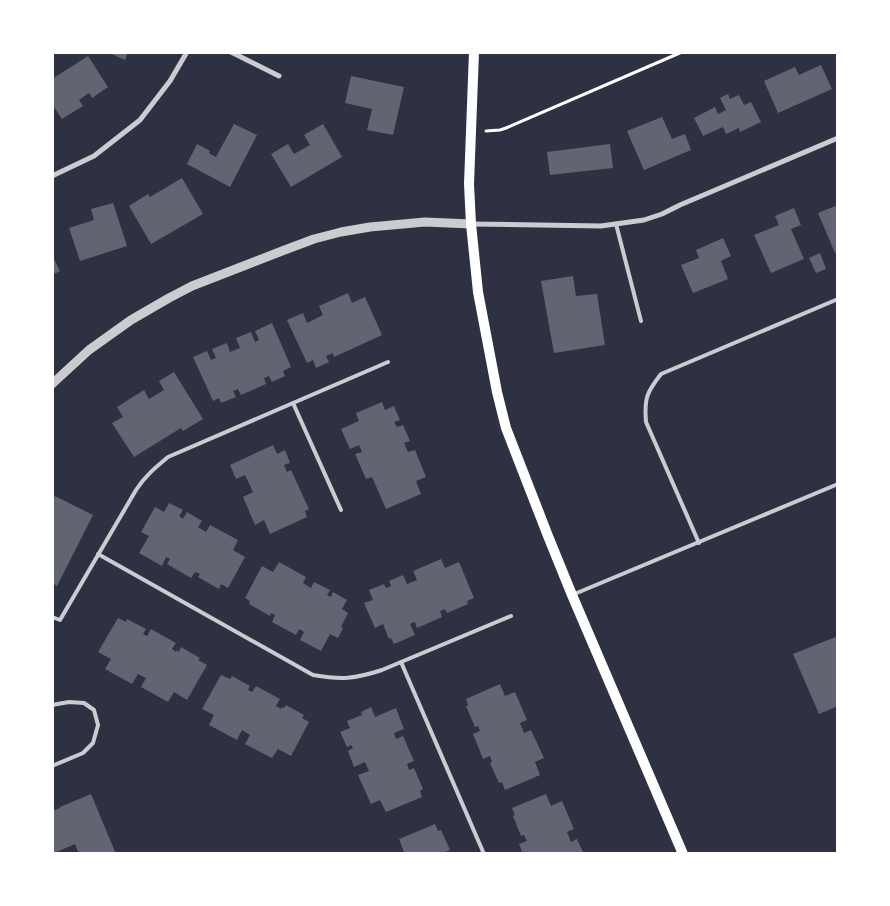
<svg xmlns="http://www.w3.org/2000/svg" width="890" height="906" font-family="'Fira Sans',sans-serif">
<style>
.building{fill:#626471}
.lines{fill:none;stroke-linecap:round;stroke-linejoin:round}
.path{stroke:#fff;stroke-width:3}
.service{stroke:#caccd0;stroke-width:4}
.minor{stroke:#caccd0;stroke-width:5}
.tertiary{stroke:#caccd0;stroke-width:9}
.secondary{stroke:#fff;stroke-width:10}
</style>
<rect width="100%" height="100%" fill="#2d3142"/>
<g class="building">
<polygon points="107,52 128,52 125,60"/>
<polygon points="88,56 108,87 92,98 89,93 79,100 83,106 62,119 52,104 52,79"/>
<polygon points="821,65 832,89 778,113 764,81 795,67 799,75"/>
<polygon points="351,76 404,87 393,135 367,130 372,109 345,103"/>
<polygon points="728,94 730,99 739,95 744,105 751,102 761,122 740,132 739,128 726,134 723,127 703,136 694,118 715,107 718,114 726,110 720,98"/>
<polygon points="662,117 672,139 685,134 691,150 644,170 627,131"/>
<polygon points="234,124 257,135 230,187 187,164 197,144 210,151 209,153 216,157"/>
<polygon points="323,124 342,157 291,187 271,154 288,144 294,154 310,145 304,135"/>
<polygon points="610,144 613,168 550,175 547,152"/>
<polygon points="182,178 203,214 151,244 129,206 148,194 150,197"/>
<polygon points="113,203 127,246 80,261 69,228 94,220 91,209"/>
<polygon points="838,205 838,252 835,253 818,213"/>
<polygon points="794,208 801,225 791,229 804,259 771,273 754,235 779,225 775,216"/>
<polygon points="723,238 731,256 721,261 728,279 693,293 681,265 699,258 696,250"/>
<polygon points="820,253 826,269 816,273 809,258"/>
<polygon points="52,255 60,271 52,275"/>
<polygon points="573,276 576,296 597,294 605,345 554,353 541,281"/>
<polygon points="348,293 352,303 365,297 382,335 334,357 333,353 326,356 329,362 316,368 313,360 307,363 287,320 303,313 307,323 323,315 319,306"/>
<polygon points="272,323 291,367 283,371 285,376 272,382 269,376 264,378 266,384 241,395 238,389 233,391 236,397 221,403 219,398 213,401 193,357 207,351 211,360 216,358 212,349 227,343 230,352 240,348 236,338 251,332 255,342 259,340 255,331"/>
<polygon points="174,372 203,419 183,431 181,428 134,457 112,423 123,417 117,407 144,390 149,399 164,390 159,381"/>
<polygon points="382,402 385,410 394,406 400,420 394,422 397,427 403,425 410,441 404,443 408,452 415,450 426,477 416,481 421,494 386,509 372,477 366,479 355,454 362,452 359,445 350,449 341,429 359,421 356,413"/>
<polygon points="273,445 277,454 285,450 290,463 284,465 287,472 291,470 309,509 305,511 307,517 270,534 264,520 255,525 243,497 253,492 245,475 236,479 230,465"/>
<polygon points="55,496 93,515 57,586 52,583 52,501"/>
<polygon points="169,503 183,510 179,516 183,519 187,512 202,521 198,527 206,532 210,525 238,540 233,550 245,557 228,588 221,584 219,589 198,577 200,574 195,572 191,578 167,564 170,559 166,557 162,566 139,553 149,536 141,532 155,507 164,512"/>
<polygon points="441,559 445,568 459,562 474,598 467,601 468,604 447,613 445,609 440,611 442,617 417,628 415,622 410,624 415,635 394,644 391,638 389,639 383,624 375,628 364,603 373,600 369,590 384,584 386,588 391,586 389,581 403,575 407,584 417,580 413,571"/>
<polygon points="279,562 306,577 303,583 311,588 314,582 330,590 327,595 331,597 333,592 347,600 342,609 348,613 341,627 343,628 338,638 330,634 321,651 300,640 304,632 299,629 296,635 272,622 275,615 271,613 270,616 249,604 250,601 245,598 262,566 273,572"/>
<polygon points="118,618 126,622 127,619 146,629 143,634 147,636 151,629 176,643 172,649 176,652 177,650 179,652 181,647 200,658 198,660 207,665 187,700 174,692 168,702 141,687 146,678 138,674 132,684 105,669 111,659 98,652"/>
<polygon points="838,636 838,706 819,714 793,654"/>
<polygon points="221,675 230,679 232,676 250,686 248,690 252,692 256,686 280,699 276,706 281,709 282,707 284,708 286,705 304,715 302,718 309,722 291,756 278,749 272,758 245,744 250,735 242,730 237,740 209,725 214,715 202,709"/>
<polygon points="500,684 505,696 515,692 527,720 520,723 524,733 531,730 544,758 535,762 540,775 505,790 502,782 499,783 490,763 492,762 490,756 483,759 473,734 480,731 478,726 475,727 466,706 468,705 466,699"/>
<polygon points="371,707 375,717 396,708 404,729 394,733 396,739 403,736 414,761 407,764 409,770 414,768 423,789 420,791 422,797 386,812 380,800 371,804 358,775 369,771 365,762 354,767 348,751 353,748 351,745 347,747 340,732 350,728 347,721 362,715 361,712"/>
<polygon points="91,794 116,854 79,854 75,844 52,854 52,811 60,808 60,807"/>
<polygon points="546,794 551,806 562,801 574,829 567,832 571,842 577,839 584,854 523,854 519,844 527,841 524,835 521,836 513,816 515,815 512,808"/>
<polygon points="435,824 438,831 441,830 450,850 445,852 446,853 400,853 404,852 399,839"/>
</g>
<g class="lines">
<polyline class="path" points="486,131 500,130 506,128 682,52"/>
<g class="service">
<polyline points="616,224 641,321"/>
<polyline points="293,403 341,510"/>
<path d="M 699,543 L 646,422 C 644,398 647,392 661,374 L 838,299"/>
<path d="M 98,554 L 313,675 C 342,680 354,679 382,670 L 511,616"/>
<polyline points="572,595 838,484"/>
<path d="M 52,617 L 60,620 L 136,490 C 145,476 156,467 168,457 L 388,362"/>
<polyline points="401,662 484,854"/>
<polyline points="52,705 69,702 84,703 94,710 98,725 93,743 83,753 52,766"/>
</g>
<g class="minor">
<polyline points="231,52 279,76"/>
<polyline points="52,176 94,156 140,120 170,81 187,52"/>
<polyline points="471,224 601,226 644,220 662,214 680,205 838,138"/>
</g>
<polyline class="tertiary" points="52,384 89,350 131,320 169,298 192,286 282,251 314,239 341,232 370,227 425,222 471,224"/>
<polyline class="secondary" points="474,52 469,184 471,224 478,292 497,392 506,428 548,536 572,595 683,854"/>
</g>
<rect width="890" height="906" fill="none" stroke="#ffffff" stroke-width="108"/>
</svg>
